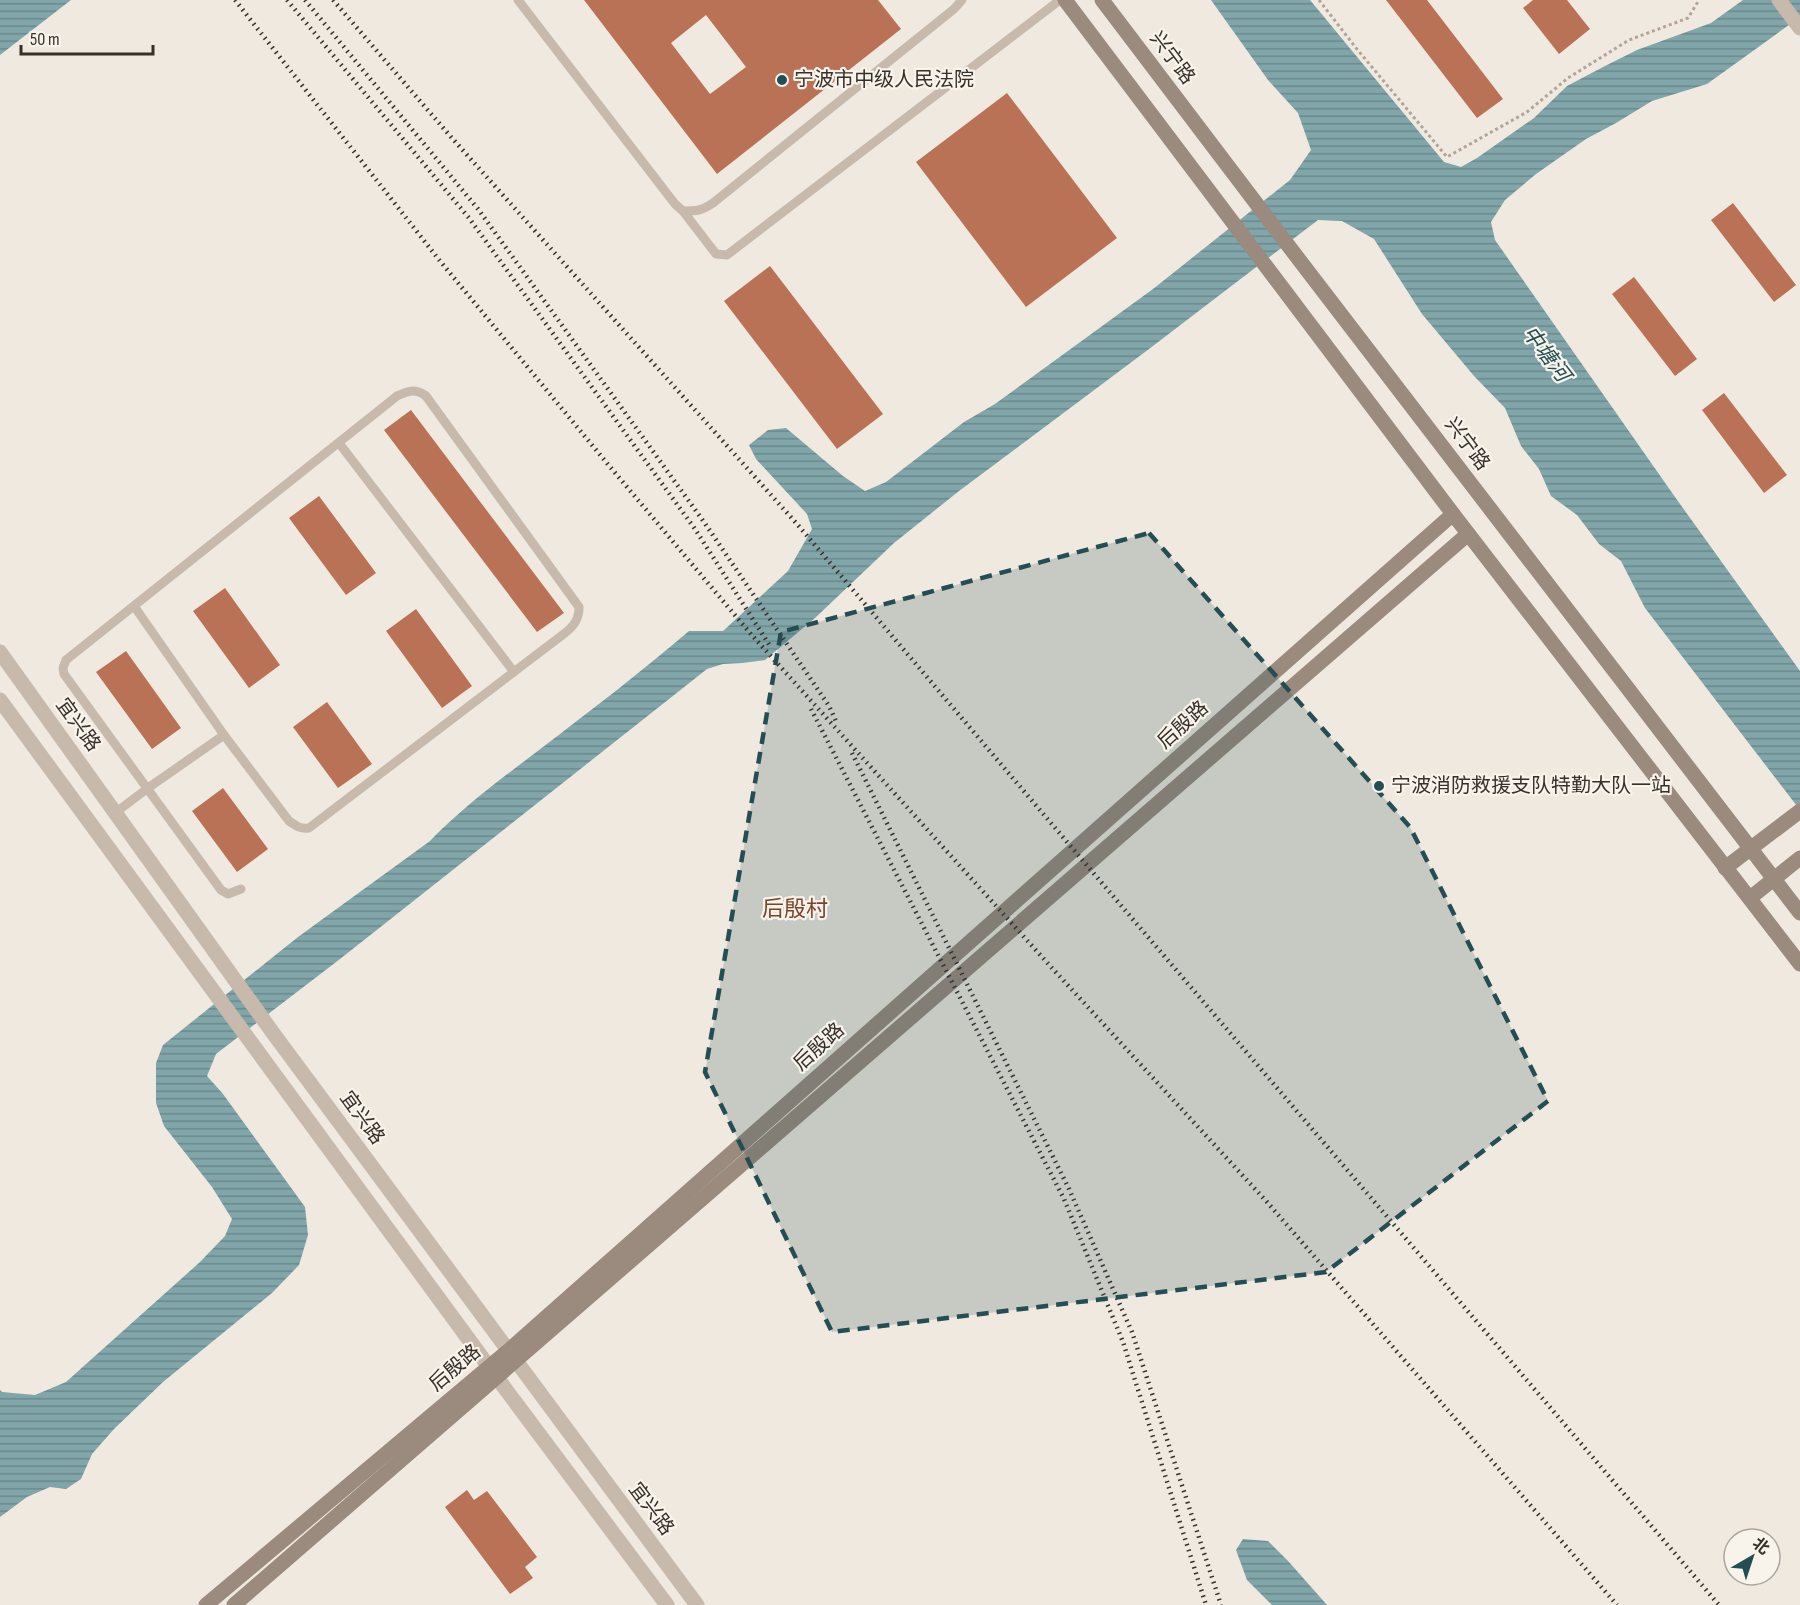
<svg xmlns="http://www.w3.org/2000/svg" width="1800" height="1605" font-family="'Sofia Sans Condensed','Noto Sans SC',sans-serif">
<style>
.water{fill:url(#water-rules)}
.building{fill:#b97255;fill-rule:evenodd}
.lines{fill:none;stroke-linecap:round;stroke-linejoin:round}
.path{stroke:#b3a497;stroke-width:3;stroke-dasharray:3 3;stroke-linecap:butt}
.service{stroke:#c7baac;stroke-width:9}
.minor{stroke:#c7baac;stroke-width:15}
.tertiary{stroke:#c7baac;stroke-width:15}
.secondary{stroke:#9b8a7e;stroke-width:15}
.rail{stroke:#362f2a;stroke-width:4.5;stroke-dasharray:1.5 4.5;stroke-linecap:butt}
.marked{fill:#244e53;fill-opacity:0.2;stroke:#244e53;stroke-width:4.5;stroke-dasharray:12 8;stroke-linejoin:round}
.poi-dot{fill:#244e53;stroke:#f8f3eb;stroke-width:2}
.labels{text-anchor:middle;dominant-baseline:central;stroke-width:4.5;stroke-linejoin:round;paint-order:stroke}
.street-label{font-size:20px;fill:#362f2a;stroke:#f8f3eb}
.poi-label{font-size:20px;fill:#362f2a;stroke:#f8f3eb;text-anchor:start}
.water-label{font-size:21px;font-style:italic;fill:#244e53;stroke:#f8f3eb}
.quarter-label{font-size:22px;fill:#7c432c;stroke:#f8f3eb}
</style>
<defs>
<pattern id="water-rules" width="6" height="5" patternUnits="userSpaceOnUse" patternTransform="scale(1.5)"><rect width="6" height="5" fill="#81a6aa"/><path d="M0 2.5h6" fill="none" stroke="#6a888b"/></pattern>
</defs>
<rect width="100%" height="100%" fill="#f0e9df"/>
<g class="water">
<polygon points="0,0 71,0 0,55"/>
<path d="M 1211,0 L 1310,0 L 1444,162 L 1461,167 L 1477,158 L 1534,118 L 1567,86 L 1605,66 L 1637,50 L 1711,23 L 1743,0 L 1800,0 L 1800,17 L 1707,84 L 1652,101 L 1616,123 L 1586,139 L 1536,174 L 1505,200 L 1491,222 L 1495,240 L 1675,497 L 1800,671 L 1800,810 L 1645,608 L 1621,561 L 1599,544 L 1577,515 L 1551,496 L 1539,469 L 1521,446 L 1505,408 L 1474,376 L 1422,314 L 1374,239 L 1342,221 L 1318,220 L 1149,349 L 959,491 L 894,543 L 815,618 L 765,660 L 742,663 L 723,664 L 707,669 L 340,959 L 216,1054 L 207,1076 L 223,1094 L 305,1207 L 308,1235 L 299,1265 L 272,1293 L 163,1382 L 114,1429 L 92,1454 L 81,1479 L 66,1489 L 50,1487 L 27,1497 L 0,1517 L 0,1390 L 2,1392 L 35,1395 L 66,1382 L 200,1262 L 225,1236 L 232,1219 L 212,1187 L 164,1126 L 156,1103 L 156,1063 L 163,1045 L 298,937 L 430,841 C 463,807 501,779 539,750 C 590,711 640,673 689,631 L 723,631 L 788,571 L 812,529 L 807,514 L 756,459 L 749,445 L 768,430 L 786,428 L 843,476 L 865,491 L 886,482 L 964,422 L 995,404 L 1153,289 L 1290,180 L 1311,150 L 1298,113 L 1268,80 Z"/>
<polygon points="1243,1539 1268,1541 1289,1562 1327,1605 1272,1605 1247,1580 1236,1550"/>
</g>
<g class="building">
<path d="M 584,0 L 878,0 L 901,29 L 717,174 ZM 706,15 L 746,67 L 710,94 L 671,43 Z"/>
<polygon points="1386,0 1427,0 1503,99 1477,118"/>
<polygon points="1533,0 1567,0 1590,29 1559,54 1523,8"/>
<polygon points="1007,93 1117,238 1026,307 916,162"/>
<polygon points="1733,203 1796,285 1774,302 1711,220"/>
<polygon points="770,266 883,414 837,449 724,301"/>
<polygon points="1634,277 1697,359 1675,376 1612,294"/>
<polygon points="1724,393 1787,475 1764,493 1702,410"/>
<polygon points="411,410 564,613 537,632 384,430"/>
<polygon points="319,496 376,573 346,595 289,518"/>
<polygon points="225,588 280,665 249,688 193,611"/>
<polygon points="416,609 472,686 442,708 386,631"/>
<polygon points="126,651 181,728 152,749 96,672"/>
<polygon points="327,702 372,764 338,788 293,727"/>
<polygon points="223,788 268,849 237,872 192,811"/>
<polygon points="467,1490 474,1500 487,1491 537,1557 525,1567 533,1578 510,1594 445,1507"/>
</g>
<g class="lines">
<polyline class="path" points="1319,0 1356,48 1447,157 1527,112 1568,78 1629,40 1688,18 1699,0"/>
<g class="service">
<path d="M 518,0 L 675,204 L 683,211 C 697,211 701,211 713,203 L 954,9 L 962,0"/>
<polyline points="683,211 716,254 727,255 1060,0"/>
<polyline points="339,443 514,672"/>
<path d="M 134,606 L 224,735 L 289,821 C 296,826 300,829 309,828 L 565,633 C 574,626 579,619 579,607 L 426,396 C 415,388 409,391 397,396 L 66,660 L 63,668 L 64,674 L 221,890 L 228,894 L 241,889"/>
<polyline points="115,813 148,788 224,735"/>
</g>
<polyline class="minor" points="1779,0 1800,28"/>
<g class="tertiary">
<polyline points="0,652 273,1033 697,1605"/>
<polyline points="0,700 489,1367 667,1605"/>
</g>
<g class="secondary">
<polyline points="1065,0 1453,514 1800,964"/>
<polyline points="1102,0 1297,257 1800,913"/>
<polyline points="1725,868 1800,811"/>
<polyline points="1750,898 1800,858"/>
<polyline points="206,1605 508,1351 1453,514"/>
<polyline points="234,1605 1468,534"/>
</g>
<g class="rail">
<polyline points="235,0 440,261 611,468 750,633 1052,968 1267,1202 1617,1605"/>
<polyline points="287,0 469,218 695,529 770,646"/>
<polyline points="305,0 478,209 704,522 829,706 836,721"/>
<polyline points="333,0 451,137 797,524 1107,889 1719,1605"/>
<polyline points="811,709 1064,1199 1123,1342 1206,1605"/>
<polyline points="852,753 1069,1189 1132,1332 1221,1605"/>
</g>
</g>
<path class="marked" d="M 1149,533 L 1410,827 L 1548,1101 L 1326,1272 L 832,1332 L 705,1072 L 781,632 Z"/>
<g class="poi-dot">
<circle cx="782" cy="80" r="6"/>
<circle cx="1379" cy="786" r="6"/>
</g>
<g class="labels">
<g class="street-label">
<text transform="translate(1172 58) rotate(53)">兴宁路</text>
<text transform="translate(1467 444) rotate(53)">兴宁路</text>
<text transform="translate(78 725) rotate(54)">宜兴路</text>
<text transform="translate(1183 725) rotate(-42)">后殷路</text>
<text transform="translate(819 1047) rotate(-42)">后殷路</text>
<text transform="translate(362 1118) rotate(54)">宜兴路</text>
<text transform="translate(455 1368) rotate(-40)">后殷路</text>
<text transform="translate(651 1509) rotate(53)">宜兴路</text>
</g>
<g class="poi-label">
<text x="794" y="80">宁波市中级人民法院</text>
<text x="1391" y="786">宁波消防救援支队特勤大队一站</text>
</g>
<g class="water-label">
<text transform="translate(1546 354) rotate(53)">中塘河</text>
</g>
<g class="quarter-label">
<text x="795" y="909">后殷村</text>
</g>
</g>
<g transform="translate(1752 1557) rotate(39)"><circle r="28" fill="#f8f3eb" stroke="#aaa59e" stroke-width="1.5"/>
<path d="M0-4.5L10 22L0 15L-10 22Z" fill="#244e53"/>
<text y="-9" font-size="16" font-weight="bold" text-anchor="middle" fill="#362f2a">北</text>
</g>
<path d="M21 45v9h132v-9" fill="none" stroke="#362f2a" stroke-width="3"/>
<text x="30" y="45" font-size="18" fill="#362f2a" stroke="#f8f3eb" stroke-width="4.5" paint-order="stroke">50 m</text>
</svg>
